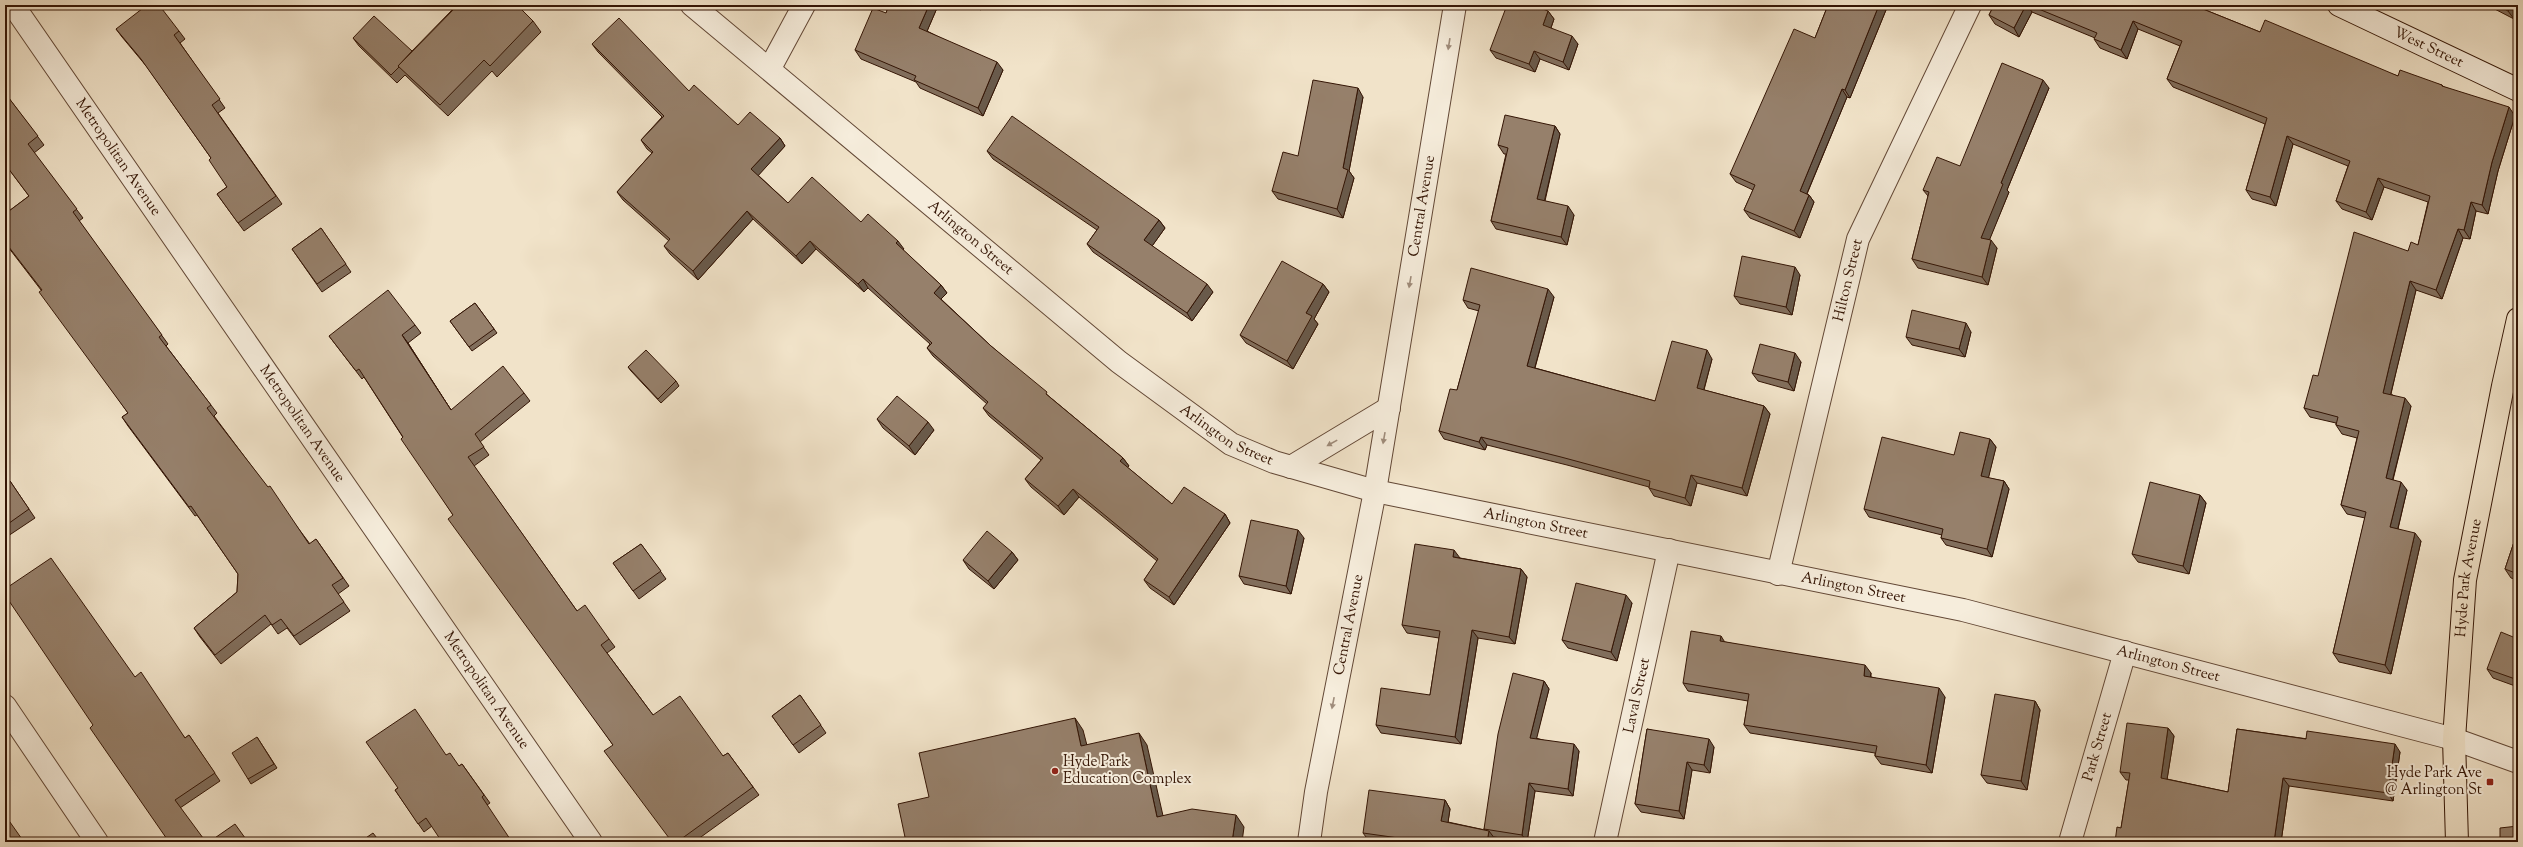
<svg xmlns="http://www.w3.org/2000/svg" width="2523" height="847" font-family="'Sorts Mill Goudy',serif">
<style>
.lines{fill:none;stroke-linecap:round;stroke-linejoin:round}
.minor-casing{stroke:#634836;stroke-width:24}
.tertiary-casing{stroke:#634836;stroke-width:24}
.secondary-casing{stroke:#341505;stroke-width:24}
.primary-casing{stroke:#341505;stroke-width:24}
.minor{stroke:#f6eddc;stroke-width:22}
.tertiary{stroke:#f6eddc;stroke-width:22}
.secondary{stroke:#f6eddc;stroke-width:22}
.primary{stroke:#f1e3c9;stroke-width:22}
.wall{fill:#816e5c;stroke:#341505}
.shaded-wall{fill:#695a4b;stroke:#341505}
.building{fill:#96806b;stroke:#341505}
.oneway{fill:#9f8c7b}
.poi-dot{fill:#8f2418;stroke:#f6eddc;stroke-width:1.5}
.labels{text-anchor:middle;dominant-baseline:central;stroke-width:4;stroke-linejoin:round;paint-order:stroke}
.street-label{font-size:15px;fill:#341505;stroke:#f6eddc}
.poi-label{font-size:15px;fill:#341505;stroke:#f6eddc;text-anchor:start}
</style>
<rect width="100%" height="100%" fill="#f1e3c9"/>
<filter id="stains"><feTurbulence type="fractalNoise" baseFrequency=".005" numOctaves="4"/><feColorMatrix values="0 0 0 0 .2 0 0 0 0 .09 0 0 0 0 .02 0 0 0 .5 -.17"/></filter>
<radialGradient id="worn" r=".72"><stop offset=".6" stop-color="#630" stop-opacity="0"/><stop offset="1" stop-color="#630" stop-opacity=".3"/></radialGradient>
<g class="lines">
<defs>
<g id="minor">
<path id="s1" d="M 692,5 L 1119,362 L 1231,444 L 1274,462 L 1375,491 L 1963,610 L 2454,739 L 2518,762"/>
<polyline points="770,68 804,5"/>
<polyline points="1291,467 1389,408"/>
<path id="s2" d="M 1778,574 L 1858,239 L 1970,5"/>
<polyline points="5,706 97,842"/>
<path id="s3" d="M 1309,842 L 1316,792 L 1375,491 L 1455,5"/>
<path id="s4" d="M 1605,842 L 1669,550"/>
<path id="s5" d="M 2070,842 L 2125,652"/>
</g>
<g id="tertiary">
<path id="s6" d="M 13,5 L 591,842"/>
</g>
<g id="secondary">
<path id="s7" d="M 2339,5 L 2518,90"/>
</g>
<g id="primary">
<path id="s8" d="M 2457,842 L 2454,739 L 2465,580 L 2503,386 L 2518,319"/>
</g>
</defs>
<use href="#minor" class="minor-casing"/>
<use href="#tertiary" class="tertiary-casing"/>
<use href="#secondary" class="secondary-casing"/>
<use href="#primary" class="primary-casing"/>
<use href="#minor" class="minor"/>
<use href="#tertiary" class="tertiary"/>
<use href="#secondary" class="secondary"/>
<use href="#primary" class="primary"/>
</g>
<g class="wall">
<polygon points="448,5 517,5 533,21 541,32 497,77 492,71 448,116 405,75 397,83 359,46 353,38 412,51 452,10"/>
<polygon points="889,5 935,5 937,8 927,31 1003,70 983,116 920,88 916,82 861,59 855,50 886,13"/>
<polygon points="972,5 984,5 981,10"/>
<polygon points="1828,5 1888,5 1850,98 1847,97 1807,194 1809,195 1814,202 1800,238 1750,218 1744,210 1753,190 1736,182 1730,174 1815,38"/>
<polygon points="1994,5 2193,5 2260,32 2398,76 2442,85 2444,87 2515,116 2498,171 2488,214 2476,211 2470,239 2463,238 2442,299 2416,290 2396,372 2391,394 2411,406 2393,480 2407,490 2398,529 2421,541 2391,674 2339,662 2333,653 2365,518 2347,514 2341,505 2357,438 2342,434 2336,425 2336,423 2310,417 2304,408 2318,376 2408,251 2418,245 2428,202 2384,187 2372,220 2342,209 2336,201 2348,166 2293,144 2276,206 2252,199 2246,190 2265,124 2173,87 2167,79 2180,46 2138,29 2127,59 2100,48 2094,39 2095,38 2032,12 2019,37 1995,24 1989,15"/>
<polygon points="2487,5 2518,5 2514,19"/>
<polygon points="1548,11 1554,19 1551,28 1578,44 1569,70 1540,59 1535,72 1496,58 1490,50"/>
<polygon points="116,29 179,31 185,39 180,43 225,108 218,113 282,204 244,231 217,194 227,187 211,158 147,67 122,37"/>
<polygon points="592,44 689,91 738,125 780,138 785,146 758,175 788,203 861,222 904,249 903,250 941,285 947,293 941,299 991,346 1051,398 1123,458 1129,466 1127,467 1172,504 1225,514 1230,523 1174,605 1150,588 1144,580 1157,561 1079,497 1064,515 1031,487 1025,479 1041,460 989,416 983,408 987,404 933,356 927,348 930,344 868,288 864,292 816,249 802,264 753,219 698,280 670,254 664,246 669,241 623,200 617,192 652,153 647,149 641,140 662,117 598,52"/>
<polygon points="2049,88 2007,190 2009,192 1989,240 1997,248 1988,285 1918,268 1912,259 1928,196 1923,190 1960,166"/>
<polygon points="5,93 44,145 34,153 83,218 79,221 168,344 166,346 217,413 214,416 310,544 316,539 349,586 338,594 350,611 300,645 287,628 278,634 271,624 221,664 200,637 194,628 237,592 238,574 197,515 195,516 128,426 122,417 128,413 41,290 5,243 5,214 29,196 5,164"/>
<polygon points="1363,97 1349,171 1354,178 1343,218 1278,199 1272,191 1298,156"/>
<polygon points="1555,126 1560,134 1545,201 1574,215 1567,245 1496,229 1491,221 1506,154 1504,154 1498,145"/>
<polygon points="987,151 1159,220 1165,228 1152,246 1213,292 1192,321 1093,252 1087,244 1097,230 993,159"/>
<polygon points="321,228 351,272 322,292 292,249"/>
<polygon points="1800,275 1792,315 1740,304 1734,296"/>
<polygon points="1323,284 1329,292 1314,319 1318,324 1293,369 1246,343 1240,335"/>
<polygon points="1554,297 1535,368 1655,401 1712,359 1704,390 1764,406 1770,414 1747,496 1697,483 1691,506 1654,496 1649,488 1649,487 1567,465 1487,445 1485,450 1444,439 1439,431 1457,390 1479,311 1468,308 1463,300"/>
<polygon points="475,303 497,333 472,351 450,321"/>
<polygon points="415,325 421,333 408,343 451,410 524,393 530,401 480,442 489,455 474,466 577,611 609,639 615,647 607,653 653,715 723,756 728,753 759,795 694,842 672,842 613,745 453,515 364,377 362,379 329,336"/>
<polygon points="1971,332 1965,357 1912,345 1906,337"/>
<polygon points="1801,362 1794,391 1758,381 1752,373"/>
<polygon points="628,367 676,381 679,386 661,403 631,371"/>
<polygon points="877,419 934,430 915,455 883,428"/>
<polygon points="1990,439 1996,447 1988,478 2004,481 2009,489 1992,557 1946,545 1941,538 1942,535 1869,517 1864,509 1954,455"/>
<polygon points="10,481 35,518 5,538 5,484"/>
<polygon points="2200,495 2206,503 2189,574 2138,562 2132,554"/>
<polygon points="2518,530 2518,580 2511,578 2505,569"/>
<polygon points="1304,538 1291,594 1244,584 1239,576"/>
<polygon points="641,544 666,579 639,599 613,563"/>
<polygon points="1012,552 1018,560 994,589 969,569 963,560"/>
<polygon points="1460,558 1521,569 1527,577 1515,644 1478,638 1461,744 1381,733 1376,725 1430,695 1439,638 1407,633 1402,625"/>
<polygon points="1632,603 1617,661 1568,648 1562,640"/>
<polygon points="2518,639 2518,687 2493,678 2487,669"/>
<polygon points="1725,642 1871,673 1871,677 1945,697 1932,773 1881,764 1875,756 1875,753 1750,733 1744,725 1748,701 1688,691 1683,683"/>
<polygon points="135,677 185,738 189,735 220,781 180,808 93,725"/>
<polygon points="1544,681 1549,689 1536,738 1579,751 1573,796 1535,791 1527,842 1494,837 1495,839 1495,842 1374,842 1369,841 1363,833 1445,800 1450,809 1448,822 1485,830 1484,829"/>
<polygon points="800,695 826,733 799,753 772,716"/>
<polygon points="2035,701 2040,710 2027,790 1987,783 1981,775"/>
<polygon points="2168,728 2174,736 2167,779 2228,792 2237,729 2400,752 2393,801 2289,786 2281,842 2115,842 2121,828 2129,780 2126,780 2120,772"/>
<polygon points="1647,729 1714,747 1710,773 1692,770 1684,819 1641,812 1635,804"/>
<polygon points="257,737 277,768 251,784 248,779"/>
<polygon points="446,755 459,766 462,764 490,803 487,805 432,826 424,832 395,790"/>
</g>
<g class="shaded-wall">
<polygon points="929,5 935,5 937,8 925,36 919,28"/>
<polygon points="978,5 984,5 981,10"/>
<polygon points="1879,5 1888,5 1850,98 1845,90"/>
<polygon points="2026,5 2027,5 2032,12 2019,37 2014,28"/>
<polygon points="2512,5 2518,5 2518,12 2514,19 2508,11"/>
<polygon points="1548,11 1554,19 1549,33 1543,25"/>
<polygon points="2133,21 2138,29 2127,59 2121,50"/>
<polygon points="1572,36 1578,44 1569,70 1563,62"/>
<polygon points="1534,51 1540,59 1535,72 1529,64"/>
<polygon points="997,62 1003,70 983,116 978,108"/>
<polygon points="2043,80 2049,88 2007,190 2009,192 1987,246 1981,238 2001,183"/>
<polygon points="1358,88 1363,97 1349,171 1354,178 1343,218 1337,209 1343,168"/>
<polygon points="1842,89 1847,97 1805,198 1800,191"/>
<polygon points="2509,107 2515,116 2498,171 2488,214 2482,205 2492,162"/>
<polygon points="1555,126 1560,134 1543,207 1537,199"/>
<polygon points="2287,136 2293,144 2276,206 2270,197"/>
<polygon points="780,138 785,146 757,177 751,169"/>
<polygon points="2378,178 2384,187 2372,220 2366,212"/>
<polygon points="1809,195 1814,202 1800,238 1794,231"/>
<polygon points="2471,202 2476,211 2470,239 2464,230"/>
<polygon points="1568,206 1574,215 1567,245 1561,237"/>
<polygon points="747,211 753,219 698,280 693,271"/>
<polygon points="1159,220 1165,228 1150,249 1144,240"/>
<polygon points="2458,229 2463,238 2442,299 2436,290"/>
<polygon points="1991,240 1997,248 1988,285 1982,277"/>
<polygon points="810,241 816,249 802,264 796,256"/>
<polygon points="898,241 904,249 902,251 896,243"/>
<polygon points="1795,267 1800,275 1792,315 1786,307"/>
<polygon points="863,279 868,288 864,292 858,284"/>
<polygon points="2410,281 2416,290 2396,372 2389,401 2383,393 2390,363"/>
<polygon points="1207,284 1213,292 1192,321 1187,313"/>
<polygon points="1323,284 1329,292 1314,319 1318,324 1293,369 1287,361 1306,313"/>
<polygon points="941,285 947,293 939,301 934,293"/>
<polygon points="1548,289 1554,297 1533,374 1527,366"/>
<polygon points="1966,323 1971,332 1965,357 1959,349"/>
<polygon points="402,335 408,343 456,418 451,410"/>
<polygon points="1707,350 1712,359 1702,396 1697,388"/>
<polygon points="1795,353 1801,362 1794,391 1788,382"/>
<polygon points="2405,398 2411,406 2391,486 2386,478"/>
<polygon points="1764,406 1770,414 1747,496 1742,488"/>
<polygon points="928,422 934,430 915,455 909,446"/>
<polygon points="1481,437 1487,445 1485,450 1479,442"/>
<polygon points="1990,439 1996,447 1987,484 1981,476"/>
<polygon points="1123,458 1129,466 1126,469 1120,461"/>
<polygon points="1691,475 1697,483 1691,506 1685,498"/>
<polygon points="2004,481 2009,489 1992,557 1987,549"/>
<polygon points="2401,482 2407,490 2396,536 2390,527"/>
<polygon points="1073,489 1079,497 1064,515 1058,506"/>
<polygon points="2200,495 2206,503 2189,574 2183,566"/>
<polygon points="1225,514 1230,523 1174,605 1169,597"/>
<polygon points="1298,530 1304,538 1291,594 1286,586"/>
<polygon points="2415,533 2421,541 2391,674 2385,665"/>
<polygon points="1454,550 1460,558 1453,557"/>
<polygon points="1012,552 1018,560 994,589 988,581"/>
<polygon points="1521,569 1527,577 1515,644 1509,637"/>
<polygon points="1626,595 1632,603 1617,661 1611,652"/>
<polygon points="1472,630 1478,638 1461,744 1455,737"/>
<polygon points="1721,636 1726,644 1720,641"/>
<polygon points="1865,665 1871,673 1869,684 1864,676"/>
<polygon points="1544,681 1549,689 1535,745 1530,738"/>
<polygon points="1939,688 1945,697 1932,773 1926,765"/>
<polygon points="2035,701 2040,710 2027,790 2021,781"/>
<polygon points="1075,718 1083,730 1090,757 1081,746"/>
<polygon points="2168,728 2174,736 2166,786 2161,778"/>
<polygon points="1139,733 1147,745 1166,829 1157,817"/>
<polygon points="1709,739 1714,747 1710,773 1704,765"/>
<polygon points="1574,744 1579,751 1573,796 1568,789"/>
<polygon points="2395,744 2400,752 2393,801 2388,793"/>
<polygon points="1687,762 1692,770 1684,819 1679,811"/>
<polygon points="2283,778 2289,786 2281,842 2274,842"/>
<polygon points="1529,783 1535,791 1527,842 1522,835"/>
<polygon points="1445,800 1450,809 1447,829 1441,821"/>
<polygon points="1236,815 1244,827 1242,842 1232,842"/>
<polygon points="1489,831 1495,839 1495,842 1487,842"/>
</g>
<g class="building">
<polygon points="147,5 159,5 179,31 174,35 220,99 212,105 276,196 238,223 217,194 227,187 209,160 211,158 141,59 116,29"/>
<polygon points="450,5 517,5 533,21 490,66 484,60 440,105 398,66 454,9"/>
<polygon points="889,5 929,5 919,28 997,62 978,108 914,80 916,76 855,50 873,8 886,13"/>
<polygon points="1507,5 1533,5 1548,11 1543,25 1572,36 1563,62 1534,51 1529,64 1490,50"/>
<polygon points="1828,5 1879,5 1845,90 1842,89 1800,191 1809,195 1794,231 1744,210 1755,185 1730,174 1794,29 1815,38"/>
<polygon points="1994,5 2026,5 2014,28 1989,15"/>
<polygon points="2029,5 2193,5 2260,32 2265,20 2398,76 2400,70 2442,85 2442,86 2509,107 2492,162 2482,205 2471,202 2464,230 2458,229 2436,290 2410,281 2390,363 2383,393 2405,398 2386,478 2401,482 2390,527 2415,533 2385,665 2333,653 2366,512 2341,505 2359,431 2336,425 2338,417 2304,408 2313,375 2318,376 2354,232 2408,251 2411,242 2418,245 2430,196 2378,178 2366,212 2336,201 2350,161 2287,136 2270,197 2246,190 2267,118 2167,79 2182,41 2133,21 2121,50 2094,39 2097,33"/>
<polygon points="2497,5 2512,5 2508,11"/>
<polygon points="374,16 412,51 398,66 399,67 391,75 353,38"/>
<polygon points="619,18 689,91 694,85 738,125 750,112 780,138 751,169 788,203 812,177 861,222 868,214 898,241 896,243 941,285 934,293 991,346 1047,392 1046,394 1123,458 1120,461 1172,504 1184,487 1225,514 1169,597 1144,580 1158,559 1073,489 1058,506 1025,479 1043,458 983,408 988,402 927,348 932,343 863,279 858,284 810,241 796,256 747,211 693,271 664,246 670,239 617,192 653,152 641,140 664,116 592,44"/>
<polygon points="2002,63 2043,80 2001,183 2003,184 1981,238 1991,240 1982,277 1912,259 1929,192 1923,190 1937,157 1960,166"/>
<polygon points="1313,80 1358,88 1343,168 1348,170 1337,209 1272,191 1283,152 1298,156"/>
<polygon points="5,93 38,136 28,144 77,209 73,212 162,335 159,337 211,405 207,408 268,487 270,486 309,544 316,539 343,578 332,585 344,602 294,636 281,619 272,625 265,615 215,655 194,628 237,592 238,574 191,506 189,507 122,417 128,413 39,292 42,290 5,242 5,214 29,196 5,164"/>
<polygon points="1505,115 1555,126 1537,199 1568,206 1561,237 1491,221 1508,148 1498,145"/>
<polygon points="1012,116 1159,220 1144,240 1207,284 1187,313 1087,244 1099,227 987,151"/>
<polygon points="321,228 346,264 317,284 292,249"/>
<polygon points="1742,256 1795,267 1786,307 1734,296"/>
<polygon points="1282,261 1323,284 1306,313 1312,316 1287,361 1240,335"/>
<polygon points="1471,268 1548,289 1527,366 1655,401 1672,341 1707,350 1697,388 1764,406 1742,488 1691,475 1685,498 1649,488 1650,481 1561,457 1481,437 1479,442 1439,431 1450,389 1457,390 1480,305 1463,300"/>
<polygon points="388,290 415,325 402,335 451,410 503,366 524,393 475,434 484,447 468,457 577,611 585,605 609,639 601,645 653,715 680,696 723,756 728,753 753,787 677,842 672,842 604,751 613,745 448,519 453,515 401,439 403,437 359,369 356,371 329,336"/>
<polygon points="475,303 494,329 469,347 450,321"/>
<polygon points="1912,310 1966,323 1959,349 1906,337"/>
<polygon points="1760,344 1795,353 1788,382 1752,373"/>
<polygon points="646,350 676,381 658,399 628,367"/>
<polygon points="897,396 928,422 909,446 877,419"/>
<polygon points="1960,432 1990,439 1981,476 2004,481 1987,549 1941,538 1943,529 1864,509 1882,437 1954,455"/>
<polygon points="10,481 29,509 5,526 5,484"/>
<polygon points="2150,482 2200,495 2183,566 2132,554"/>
<polygon points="1251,520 1298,530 1286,586 1239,576"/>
<polygon points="2518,530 2518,574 2505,569"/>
<polygon points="987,531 1012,552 988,581 963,560"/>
<polygon points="641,544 661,571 633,591 613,563"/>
<polygon points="1415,544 1454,550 1453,557 1521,569 1509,637 1472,630 1455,737 1376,725 1381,688 1430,695 1440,631 1402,625"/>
<polygon points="51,558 135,677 141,672 185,738 189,735 215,773 175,800 206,842 169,842 90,728 93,725 5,595 5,589"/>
<polygon points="1576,583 1626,595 1611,652 1562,640"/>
<polygon points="1691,631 1721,636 1720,641 1865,665 1864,676 1939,688 1926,765 1875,756 1877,746 1744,725 1749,694 1683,683"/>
<polygon points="2501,632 2518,639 2518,680 2487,669"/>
<polygon points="1513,673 1544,681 1530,738 1574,744 1568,789 1529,783 1522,835 1484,829 1498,734"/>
<polygon points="1995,694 2035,701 2021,781 1981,775"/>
<polygon points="800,695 821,725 793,745 772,716"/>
<polygon points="415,709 446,755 450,753 459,766 462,764 484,795 482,797 512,842 442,842 426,818 418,824 395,790 398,788 366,742"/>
<polygon points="1075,718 1081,746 1139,733 1157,817 1192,809 1236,815 1232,842 906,842 898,804 929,797 919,753"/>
<polygon points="2127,723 2168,728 2161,778 2228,792 2237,729 2306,739 2307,731 2395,744 2388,793 2283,778 2274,842 2115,842 2117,827 2121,828 2130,773 2120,772"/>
<polygon points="1647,729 1709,739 1704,765 1687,762 1679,811 1635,804"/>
<polygon points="257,737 274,764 248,779 232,753"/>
<polygon points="1369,790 1445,800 1441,821 1489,831 1487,842 1427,842 1363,833"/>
<polygon points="5,815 24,842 5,842"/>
<polygon points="235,824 248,842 209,842"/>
<polygon points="2518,826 2518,842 2500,842 2500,828"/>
<polygon points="373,833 380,842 360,842"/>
</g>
<defs><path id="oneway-solid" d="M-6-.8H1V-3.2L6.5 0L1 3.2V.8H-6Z"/></defs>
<g class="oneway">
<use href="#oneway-solid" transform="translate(1449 44) rotate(99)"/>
<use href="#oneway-solid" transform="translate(1410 282) rotate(100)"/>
<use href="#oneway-solid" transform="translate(1384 438) rotate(100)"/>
<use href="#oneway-solid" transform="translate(1332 443) rotate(151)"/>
<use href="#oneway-solid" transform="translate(1333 703) rotate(101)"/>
</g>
<g class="poi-dot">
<circle cx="1055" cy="771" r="4"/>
<rect x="2486" y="778" width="8" height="8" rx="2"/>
</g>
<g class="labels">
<g class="street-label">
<text stroke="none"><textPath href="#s7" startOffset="99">West Street</textPath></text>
<text stroke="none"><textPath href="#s6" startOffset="185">Metropolitan Avenue</textPath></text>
<text stroke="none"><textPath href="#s3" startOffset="646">Central Avenue</textPath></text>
<text stroke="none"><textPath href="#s1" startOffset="363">Arlington Street</textPath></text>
<text stroke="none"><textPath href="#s2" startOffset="302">Hilton Street</textPath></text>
<text stroke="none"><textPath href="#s6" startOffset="509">Metropolitan Avenue</textPath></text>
<text stroke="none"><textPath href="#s1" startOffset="687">Arlington Street</textPath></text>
<text stroke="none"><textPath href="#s1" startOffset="1011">Arlington Street</textPath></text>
<text stroke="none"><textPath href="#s8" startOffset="265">Hyde Park Avenue</textPath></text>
<text stroke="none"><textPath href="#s1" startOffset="1335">Arlington Street</textPath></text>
<text stroke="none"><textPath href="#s3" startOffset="221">Central Avenue</textPath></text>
<text stroke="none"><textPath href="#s1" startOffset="1659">Arlington Street</textPath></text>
<text stroke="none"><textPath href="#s6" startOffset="833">Metropolitan Avenue</textPath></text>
<text stroke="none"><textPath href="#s4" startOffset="150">Laval Street</textPath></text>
<text stroke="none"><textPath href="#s5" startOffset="99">Park Street</textPath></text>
</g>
<g class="poi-label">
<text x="1063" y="762">Hyde Park<tspan x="1063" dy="17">Education Complex</tspan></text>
<text x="2482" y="773" text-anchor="end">Hyde Park Ave<tspan x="2482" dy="17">@ Arlington St</tspan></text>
</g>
</g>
<rect width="2523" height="847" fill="none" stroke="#f1e3c9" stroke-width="20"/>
<rect x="6" y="6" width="2511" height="835" fill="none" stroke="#341505" stroke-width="2"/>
<rect x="10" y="10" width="2503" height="827" fill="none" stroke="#341505"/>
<rect width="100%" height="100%" filter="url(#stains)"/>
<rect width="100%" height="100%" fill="url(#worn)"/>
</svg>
